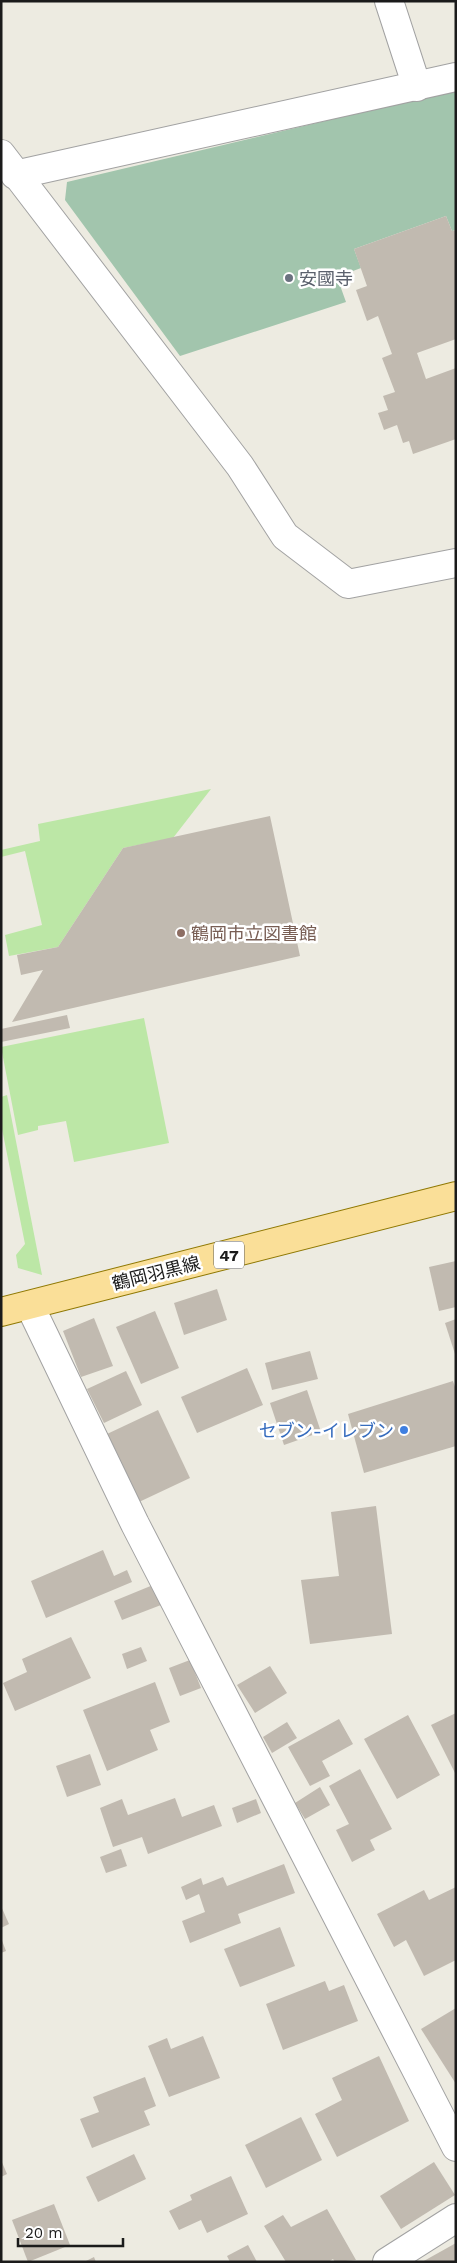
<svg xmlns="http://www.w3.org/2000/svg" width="457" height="2263" font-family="'Work Sans','Noto Sans JP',sans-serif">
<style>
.grass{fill:#bce7a6}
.cemetery{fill:#a2c5ad}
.building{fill:#c1bab0}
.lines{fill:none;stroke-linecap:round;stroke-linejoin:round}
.minor-casing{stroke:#a2a2a2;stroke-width:30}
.major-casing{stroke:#8f7803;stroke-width:30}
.minor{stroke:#fff;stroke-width:28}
.major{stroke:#fadf98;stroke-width:28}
.worship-dot{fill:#6b7280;stroke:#fff;stroke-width:2}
.education-dot{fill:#8d6e63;stroke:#fff;stroke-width:2}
.shop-dot{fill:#3f7fe0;stroke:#fff;stroke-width:2}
.labels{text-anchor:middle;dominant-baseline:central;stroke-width:5;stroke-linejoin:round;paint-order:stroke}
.shield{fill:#fff;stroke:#5f5f5f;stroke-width:1}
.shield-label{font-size:16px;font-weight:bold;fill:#1b1b1b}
.worship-label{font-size:18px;fill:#5b616d;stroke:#fff;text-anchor:start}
.education-label{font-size:18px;fill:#785e54;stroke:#fff;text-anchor:start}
.street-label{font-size:18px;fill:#1b1b1b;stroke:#fff}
.shop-label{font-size:18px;fill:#366cbe;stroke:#fff;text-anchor:end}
</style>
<rect width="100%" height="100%" fill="#edebe1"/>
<g class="grass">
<polygon points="211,789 173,838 123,848 58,947 9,956 5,935 42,925 25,851 1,857 1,850 40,841 38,824"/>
<polygon points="144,1018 169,1143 74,1162 66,1121 38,1126 38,1130 18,1135 1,1047"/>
<polygon points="7,1095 42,1275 18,1268 16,1255 25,1244 1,1124 1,1097"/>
</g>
<polygon class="cemetery" points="456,90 456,230 452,231 446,216 354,249 361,268 337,277 346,302 180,356 65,200 67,182"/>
<g class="building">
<polygon points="446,216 452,231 456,230 456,339 417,353 426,379 456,368 456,439 413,454 409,441 403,443 397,425 384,430 378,413 388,410 383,396 395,392 382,358 392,354 378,316 367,321 356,290 367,286 354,249"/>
<polygon points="270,816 300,956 12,1022 43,970 21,975 17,955 58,947 123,848"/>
<polygon points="67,1015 70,1028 1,1042 1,1029"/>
<polygon points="456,1261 456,1307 439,1311 429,1267"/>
<polygon points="217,1289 227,1320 184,1335 174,1303"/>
<polygon points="155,1311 179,1368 141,1384 116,1327"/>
<polygon points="94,1318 113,1366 81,1377 63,1331"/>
<polygon points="456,1319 456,1354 455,1354 445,1323"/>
<polygon points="310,1351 318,1379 272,1390 265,1363"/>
<polygon points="247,1368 263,1405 197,1433 181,1397"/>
<polygon points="126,1371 142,1405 104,1423 87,1389"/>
<polygon points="453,1381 456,1390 456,1446 364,1473 348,1414"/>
<polygon points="307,1390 321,1432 284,1445 270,1403"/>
<polygon points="158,1410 190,1478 139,1502 107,1434"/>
<polygon points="376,1506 392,1634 310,1644 301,1580 339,1576 331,1512"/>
<polygon points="103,1550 114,1576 127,1570 132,1582 46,1618 31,1581"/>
<polygon points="153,1585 161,1605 122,1620 114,1601"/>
<polygon points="71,1637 91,1678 15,1711 3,1683 27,1672 22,1659"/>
<polygon points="141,1647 147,1661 127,1669 122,1654"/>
<polygon points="190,1660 201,1688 180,1696 169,1668"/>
<polygon points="270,1666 287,1693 255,1713 237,1685"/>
<polygon points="155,1682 170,1722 150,1730 158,1750 107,1771 83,1710"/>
<polygon points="456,1713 456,1775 431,1725"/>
<polygon points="408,1715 440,1775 397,1799 364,1739"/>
<polygon points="339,1719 353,1744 322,1761 330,1776 310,1786 288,1747"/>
<polygon points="287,1722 297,1738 272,1753 263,1737"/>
<polygon points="90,1754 101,1785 67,1797 56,1766"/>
<polygon points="360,1769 392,1829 370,1840 375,1850 352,1862 336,1830 349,1824 329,1786"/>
<polygon points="320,1787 330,1805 305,1819 295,1803"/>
<polygon points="175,1798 182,1817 214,1805 222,1826 148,1854 142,1837 113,1847 100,1808 122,1799 128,1815"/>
<polygon points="256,1799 261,1813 237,1823 232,1808"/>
<polygon points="121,1849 127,1866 106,1873 100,1857"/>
<polygon points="284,1864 295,1893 238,1914 241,1923 190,1943 182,1921 205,1912 199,1894 186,1900 181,1887 201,1878 203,1885 223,1877 227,1886"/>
<polygon points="456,1887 456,1960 424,1976 406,1940 394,1947 377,1914 424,1890 429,1900"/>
<polygon points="1,1906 9,1924 1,1928"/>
<polygon points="280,1927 295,1966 240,1987 224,1949"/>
<polygon points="1,1938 6,1951 1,1953"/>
<polygon points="325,1981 329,1991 344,1985 358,2021 283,2050 266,2004"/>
<polygon points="456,2008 456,2084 421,2029"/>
<polygon points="203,2036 220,2078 169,2097 148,2046 167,2038 171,2049"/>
<polygon points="379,2056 409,2121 337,2157 315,2114 342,2100 332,2078"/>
<polygon points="145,2077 156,2106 144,2111 150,2125 92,2148 80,2119 99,2112 93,2097"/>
<polygon points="301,2117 322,2160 266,2188 245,2145"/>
<polygon points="134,2154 146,2179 98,2202 86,2177"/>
<polygon points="1,2160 7,2174 1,2177"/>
<polygon points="434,2162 455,2195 401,2229 380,2196"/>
<polygon points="231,2176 248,2214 207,2233 201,2220 179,2230 169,2211 192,2200 190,2195"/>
<polygon points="54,2204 70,2245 28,2262 12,2220"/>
<polygon points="327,2209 356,2260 335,2262 333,2259 328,2262 286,2262 264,2226 283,2215 291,2227"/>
<polygon points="456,2243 456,2262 422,2262"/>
<polygon points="248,2245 257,2262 230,2262 227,2256"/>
<polygon points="94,2257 96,2262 84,2262"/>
</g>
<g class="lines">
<defs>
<g id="minor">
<polyline points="389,1 417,87"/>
<polyline points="1,154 240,466 285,536 348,584 456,563"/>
<polyline points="15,175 456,77"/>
<polyline points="30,1306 135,1524 456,2147"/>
<polyline points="387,2262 456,2218"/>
</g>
<polyline id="major" points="1,1312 456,1196"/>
</defs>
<use href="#minor" class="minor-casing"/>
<use href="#major" class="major-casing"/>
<use href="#minor" class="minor"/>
<use href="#major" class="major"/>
</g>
<circle class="worship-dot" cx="289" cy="278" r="5"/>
<circle class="education-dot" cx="181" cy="933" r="5"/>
<circle class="shop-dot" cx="404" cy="1430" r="5"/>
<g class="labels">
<rect class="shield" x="214" y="1241.5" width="30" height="27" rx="4"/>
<g class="shield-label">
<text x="229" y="1255">47</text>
</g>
<g class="worship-label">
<text x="299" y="278">安國寺</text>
</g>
<g class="education-label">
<text x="191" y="933">鶴岡市立図書館</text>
</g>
<g class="street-label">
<text transform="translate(156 1273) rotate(-14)">鶴岡羽黒線</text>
</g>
<g class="shop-label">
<text x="394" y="1430">セブン-イレブン</text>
</g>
</g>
<rect width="457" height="2263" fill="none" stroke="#1b1b1b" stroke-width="5"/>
<path d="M18 2238v8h105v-8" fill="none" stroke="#1b1b1b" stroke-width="2.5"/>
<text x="25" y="2238" font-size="15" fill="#1b1b1b" stroke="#ffffff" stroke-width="4" paint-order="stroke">20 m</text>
</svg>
